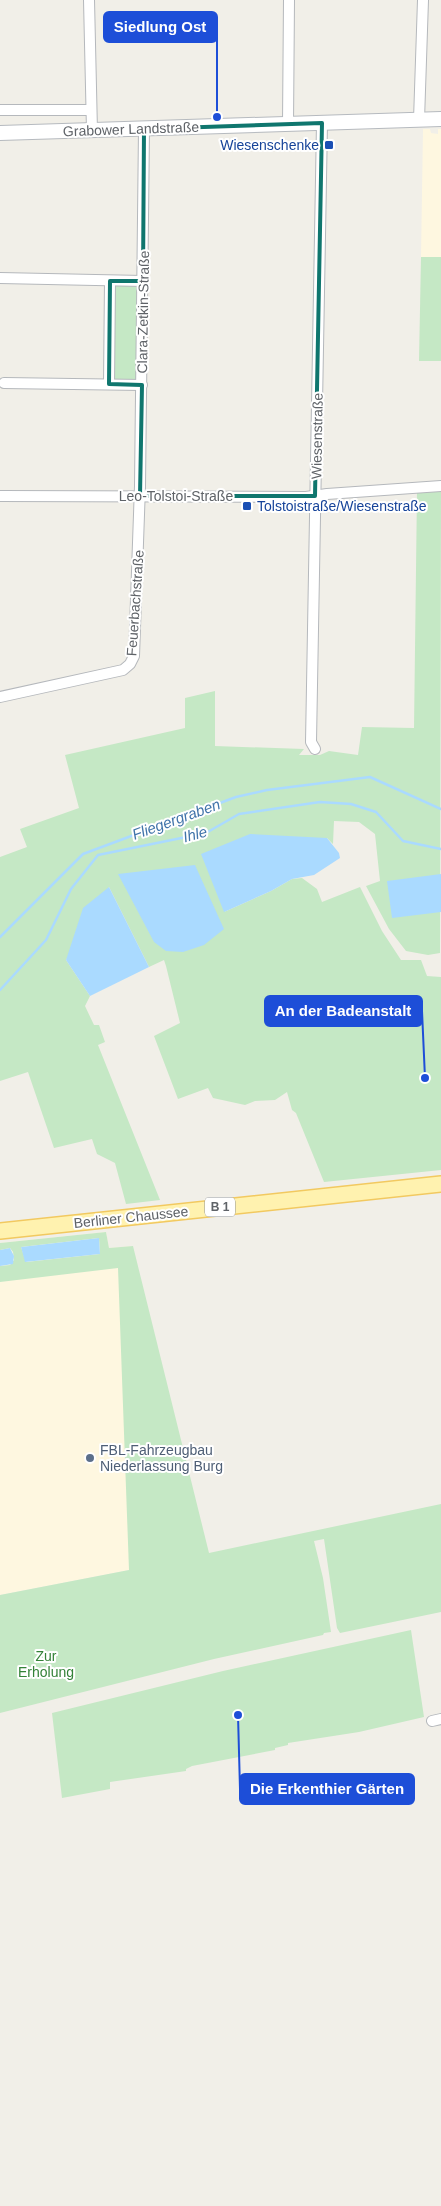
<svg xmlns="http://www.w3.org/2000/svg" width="441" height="2206" font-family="Helvetica,sans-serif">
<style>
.commercial{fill:#fef7e0}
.green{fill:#c5e8c5;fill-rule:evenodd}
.water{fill:#aadaff}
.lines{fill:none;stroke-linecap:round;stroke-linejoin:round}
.stream{stroke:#aadaff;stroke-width:2.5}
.minor-casing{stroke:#b5b8bc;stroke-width:12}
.secondary-casing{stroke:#b6babf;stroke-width:16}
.primary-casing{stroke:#f2c960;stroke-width:18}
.minor{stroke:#fff;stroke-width:10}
.secondary{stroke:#fff;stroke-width:14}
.primary{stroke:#fff2af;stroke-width:15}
.marked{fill:none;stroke:#0f766e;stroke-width:4;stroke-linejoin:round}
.transit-dot{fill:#1a4fb4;stroke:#fff;stroke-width:2}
.service-dot{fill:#5c6f8a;stroke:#fff;stroke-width:2}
.labels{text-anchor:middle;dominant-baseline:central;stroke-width:4;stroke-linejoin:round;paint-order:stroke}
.shield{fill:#fff;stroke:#8f9295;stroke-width:1}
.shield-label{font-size:12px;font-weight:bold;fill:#5f6368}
.street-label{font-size:14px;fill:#5f6368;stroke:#fff}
.transit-label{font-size:14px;fill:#164399;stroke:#fff;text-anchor:end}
.service-label{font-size:14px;fill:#4e5e75;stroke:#fff;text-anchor:start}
.park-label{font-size:14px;fill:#348238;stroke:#fff}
.water-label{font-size:15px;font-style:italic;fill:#4174aa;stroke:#fff}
.leader{fill:none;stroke:#1d4ed8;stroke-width:2}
.callout-dot{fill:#1d4ed8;stroke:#fff;stroke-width:2}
.callout{fill:#1d4ed8;stroke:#1d4ed8;stroke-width:2}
.callout-label{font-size:15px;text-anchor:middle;font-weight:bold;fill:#fff}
</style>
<rect width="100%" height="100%" fill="#f1efe8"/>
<g class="commercial">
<polygon points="423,129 430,129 431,133 438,134 438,129 441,129 441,257 421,257"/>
<polygon points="106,1232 109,1248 133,1246 129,1570 0,1595 0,1243"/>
</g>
<g class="green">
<polygon points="421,257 441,257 441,361 419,361"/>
<polygon points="117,285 138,287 138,376 136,380 113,379 114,286"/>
<polygon points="441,490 440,953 428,955 406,951 389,929 366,886 380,881 375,834 359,822 334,821 333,844 327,838 224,912 271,891 292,879 302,878 317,889 322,902 360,887 382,931 401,960 421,960 427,976 441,977 441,1170 324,1182 296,1113 292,1110 287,1092 275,1100 255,1101 245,1105 213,1098 208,1088 178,1099 154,1036 180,1023 166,966 164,960 149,967 109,887 66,960 90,996 85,1006 94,1025 99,1025 105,1042 98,1045 160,1200 126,1204 115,1163 97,1154 92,1139 54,1148 28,1072 0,1081 0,857 27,847 20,829 79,808 65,755 185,728 185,698 215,691 215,746 304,749 299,755 320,755 329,751 358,755 362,727 414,728 417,491"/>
<path d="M 106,1232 L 109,1248 L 133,1246 L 209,1553 L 441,1504 L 441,1612 L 340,1633 L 337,1628 L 324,1539 L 314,1541 L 323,1578 L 331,1632 L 324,1633 L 323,1635 L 214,1659 L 0,1713 L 0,1595 L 129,1570 L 118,1268 L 0,1282 L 0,1266 L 10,1265 L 14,1260 L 13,1252 L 10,1248 L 0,1250 L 0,1243 ZM 99,1238 L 100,1254 L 26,1262 L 21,1247 Z"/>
<polygon points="411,1630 424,1717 359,1732 288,1743 288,1745 275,1748 275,1750 192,1766 186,1769 186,1771 110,1782 110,1789 62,1798 52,1713 223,1671"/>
</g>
<g class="water">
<polygon points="250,834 327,838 339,853 340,858 314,875 292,879 271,891 224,912 201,854"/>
<polygon points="195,865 224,929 204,945 183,952 166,951 154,942 118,874"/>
<polygon points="441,874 441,912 392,918 387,881"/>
<polygon points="109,887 149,967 90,996 66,960 83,908"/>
<polygon points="99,1238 100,1254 25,1262 21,1247"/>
<polygon points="10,1248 14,1256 13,1264 0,1266 0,1250"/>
</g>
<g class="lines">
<g class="stream">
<polyline points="0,937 83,854 236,797 267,790 370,777 441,809"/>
<polyline points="0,990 46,940 71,889 98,855 206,833 239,814 320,802 351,804 376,812 403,841 441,849"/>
</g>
<defs>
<g id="minor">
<polyline points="89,0 92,131"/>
<polyline points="0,110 91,110"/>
<polyline points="419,120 423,0"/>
<polyline points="288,124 289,0"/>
<polyline points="0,278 143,281"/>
<polyline points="4,383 142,385"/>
<polyline points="109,384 110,281"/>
<polyline points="0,496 306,497 327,494 441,486"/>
<polyline points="0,697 123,670 130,664 134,656 140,486 144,129"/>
<polyline points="315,749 311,742 322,123"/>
<polyline points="432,1721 441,1719"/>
</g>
<polyline id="secondary" points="0,133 441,119"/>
<polyline id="primary" points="0,1231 441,1184"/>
</defs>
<use href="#minor" class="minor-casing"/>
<use href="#secondary" class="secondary-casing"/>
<use href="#primary" class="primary-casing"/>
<use href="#minor" class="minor"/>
<use href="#secondary" class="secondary"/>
<use href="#primary" class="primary"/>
</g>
<path class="marked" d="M 322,123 L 315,496 L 140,496 L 142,385 L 109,384 L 110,281 L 143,281 L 144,129 Z"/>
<g class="transit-dot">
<rect x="324" y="140" width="10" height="10" rx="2.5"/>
<rect x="242" y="501" width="10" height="10" rx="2.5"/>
</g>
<circle class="service-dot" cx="90" cy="1458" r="5"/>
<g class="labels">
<rect class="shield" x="205" y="1197.5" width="30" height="19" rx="4"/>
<g class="shield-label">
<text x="220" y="1207">B 1</text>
</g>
<g class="street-label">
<text transform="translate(131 129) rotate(-2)">Grabower Landstraße</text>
<text transform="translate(143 312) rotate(-89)">Clara-Zetkin-Straße</text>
<text transform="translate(317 436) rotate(-89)">Wiesenstraße</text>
<text x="176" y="496">Leo-Tolstoi-Straße</text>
<text transform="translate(135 603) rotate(-86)">Feuerbachstraße</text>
<text transform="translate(131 1217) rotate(-6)">Berliner Chaussee</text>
</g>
<g class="transit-label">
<text x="319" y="145">Wiesenschenke</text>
<text x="257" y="506" text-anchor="start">Tolstoistraße/Wiesenstraße</text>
</g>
<g class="service-label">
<text x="100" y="1450">FBL-Fahrzeugbau<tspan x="100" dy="16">Niederlassung Burg</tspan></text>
</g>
<g class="park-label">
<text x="46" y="1656">Zur<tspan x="46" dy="16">Erholung</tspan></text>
</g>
<g class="water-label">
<text transform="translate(176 819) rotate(-20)">Fliegergraben</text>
<text transform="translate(195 834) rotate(-15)">Ihle</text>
</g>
</g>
<path class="leader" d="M217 117L217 27M425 1078L422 1011M238 1715L240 1789"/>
<g class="callout-dot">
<circle cx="217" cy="117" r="5"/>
<circle cx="425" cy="1078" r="5"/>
<circle cx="238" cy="1715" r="5"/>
</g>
<g class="callout">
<rect x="104" y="12" width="113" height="30" rx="5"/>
<rect x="265" y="996" width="157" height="30" rx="5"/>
<rect x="240" y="1774" width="174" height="30" rx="5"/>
</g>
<g class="callout-label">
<text x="160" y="32">Siedlung Ost</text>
<text x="343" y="1016">An der Badeanstalt</text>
<text x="327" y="1794">Die Erkenthier Gärten</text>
</g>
</svg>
